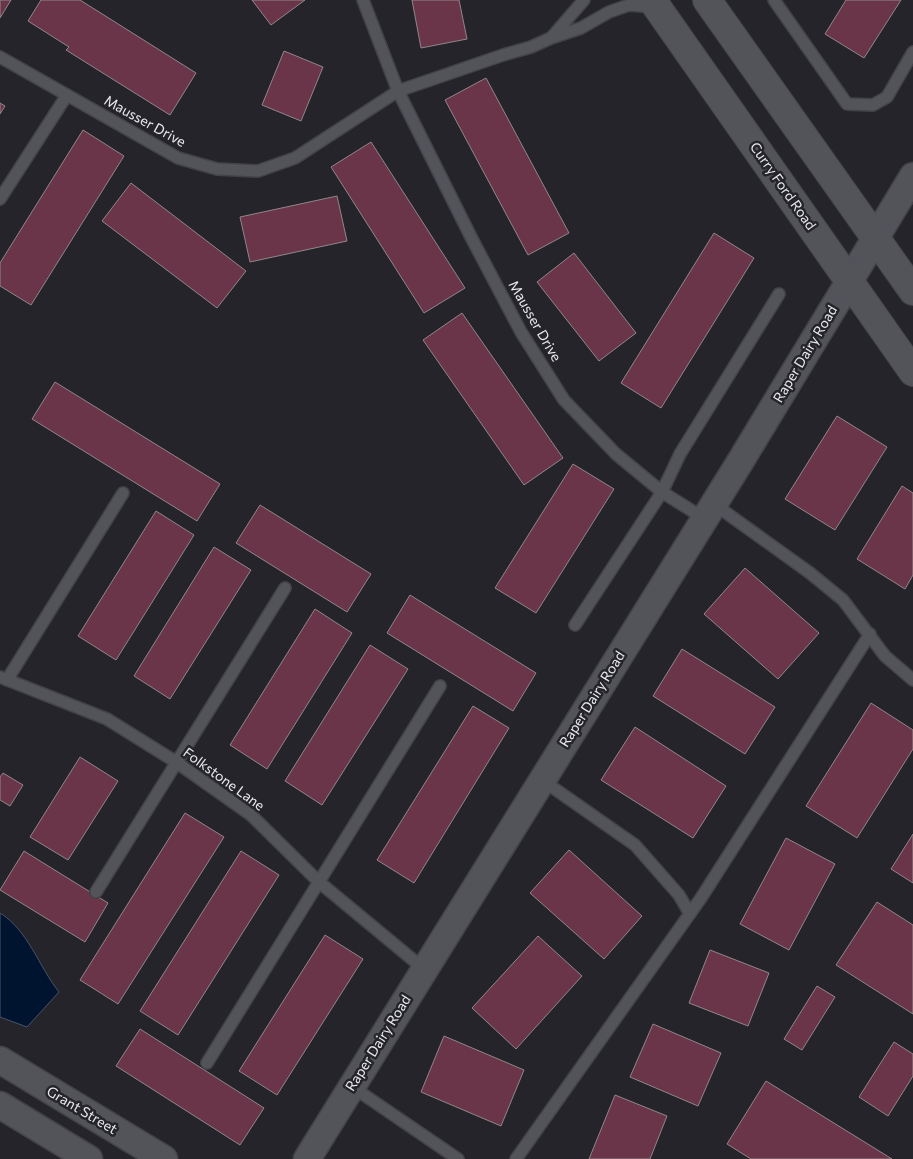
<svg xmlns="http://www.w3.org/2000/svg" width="913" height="1159" viewBox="0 0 913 1159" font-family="Commissioner,sans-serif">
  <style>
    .water { fill: #00142f; stroke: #465468 }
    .building { fill: #6a3549; stroke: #908789 }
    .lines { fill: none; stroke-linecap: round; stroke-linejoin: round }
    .service-casing { stroke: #424248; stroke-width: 14 }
    .tertiary-casing { stroke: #424248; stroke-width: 29 }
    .secondary-casing { stroke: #424248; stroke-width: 30 }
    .service { stroke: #53535a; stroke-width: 11 }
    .tertiary { stroke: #53535a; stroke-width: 26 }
    .secondary { stroke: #53535a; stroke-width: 28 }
    .labels { text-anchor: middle; stroke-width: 5; stroke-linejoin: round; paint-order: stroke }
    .street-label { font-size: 14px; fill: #e9e9ee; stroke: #24242a }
  </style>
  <rect width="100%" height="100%" fill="#24242a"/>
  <path class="water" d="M0,913C28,930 39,967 59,992L27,1027L0,1017Z"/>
  <path class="building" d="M0,0H11L0,18Z
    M41,0H80L196,73L170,115L66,50L69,47L28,21Z
    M252,0H305L271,25Z
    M412,0H459L467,39L421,48Z
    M846,0H901L864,58L825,34Z
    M284,51L323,67L301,121L262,105Z
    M486,78L569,233L528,255L445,100Z
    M0,103L5,106L0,114Z
    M83,130L124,156L31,305L0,286V263Z
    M371,142L465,288L424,313L331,167Z
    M131,183L246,271L217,308L102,221Z
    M337,196L347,241L250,262L240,217Z
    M714,233L754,258L661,408L621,383Z
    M574,253L636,333L599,361L537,282Z
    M462,313L563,458L524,485L423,340Z
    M55,382L220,484L197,521L32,419Z
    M837,416L887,447L835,530L785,499Z
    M573,464L614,489L536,613L495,588Z
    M902,486L913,493V575L905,589L857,559Z
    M260,505L371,574L347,612L236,543Z
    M156,511L194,535L116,660L78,636Z
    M214,547L251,570L170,699L134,676Z
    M745,568L819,633L778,679L704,614Z
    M410,595L536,673L513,711L387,633Z
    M315,609L352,633L267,769L230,745Z
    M370,645L408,669L322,805L285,781Z
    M682,649L775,707L745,754L653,696Z
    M871,703L913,730V749L857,838L806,806Z
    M473,706L509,728L414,883L377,860Z
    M635,727L726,786L693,838L601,780Z
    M80,757L118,781L68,860L30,837Z
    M3,773L23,785L10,806L0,800V777Z
    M185,813L224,837L118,1004L80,980Z
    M913,834V883L891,869Z
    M786,838L835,864L789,950L740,924Z
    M569,850L642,916L604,959L530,893Z
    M24,851L108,903L85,942L0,890Z
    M241,851L279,875L178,1035L140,1011Z
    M877,902L913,925V1014L836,965Z
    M325,935L363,959L277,1095L239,1071Z
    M538,936L582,976L516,1049L472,1008Z
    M710,950L769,973L748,1026L689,1003Z
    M817,986L835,997L802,1050L784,1039Z
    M653,1024L721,1053L698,1106L630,1077Z
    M140,1029L264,1108L240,1145L116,1066Z
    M444,1036L524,1070L501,1126L421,1092Z
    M894,1042L913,1054V1076L888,1116L859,1097Z
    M766,1081L892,1159H751L727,1144Z
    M615,1095L667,1116L650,1159H589Z"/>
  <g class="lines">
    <defs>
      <path id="service" d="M363,0L398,91L472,239L521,332L564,400L616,454L662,492L705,519
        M774,0L847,104L873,105L887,97L913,52
        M551,38L584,0
        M0,57L178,158L217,169L258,171L295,158L398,91L503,55L531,47L551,38L581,28L609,12L629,5L654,7
        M0,199L67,95
        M714,504L810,573L843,600L885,656L913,680
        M575,625L662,492L680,454L779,294
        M0,677L107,719L176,762L251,815L319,882L424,969
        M7,680L123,493
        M542,780L635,845L679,895L690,914
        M96,892L285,588
        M207,1063L440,686
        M351,1086L458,1159
        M516,1159L701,898L870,634"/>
      <path id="tertiary" d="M0,1060L164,1159
        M0,1105L89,1159
        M307,1159L740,462L913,176"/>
      <path id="secondary" d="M652,0L913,372
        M707,0L913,291"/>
    </defs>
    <use href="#service" class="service-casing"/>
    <use href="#tertiary" class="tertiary-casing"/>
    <use href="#secondary" class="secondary-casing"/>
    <use href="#service" class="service"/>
    <use href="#tertiary" class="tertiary"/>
    <use href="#secondary" class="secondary"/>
  </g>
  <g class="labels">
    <g class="street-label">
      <text transform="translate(145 121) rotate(29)" y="5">Mausser Drive</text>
      <text transform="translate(783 186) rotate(55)" y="5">Curry Ford Road</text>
      <text transform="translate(535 321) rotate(60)" y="5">Mausser Drive</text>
      <text transform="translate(805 354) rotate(-59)" y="5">Raper Dairy Road</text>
      <text transform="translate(592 699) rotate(-58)" y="5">Raper Dairy Road</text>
      <text transform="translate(224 779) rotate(36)" y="5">Folkstone Lane</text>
      <text transform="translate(378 1043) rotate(-58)" y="5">Raper Dairy Road</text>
      <text transform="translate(82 1110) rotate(31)" y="5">Grant Street</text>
    </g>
  </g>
</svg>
